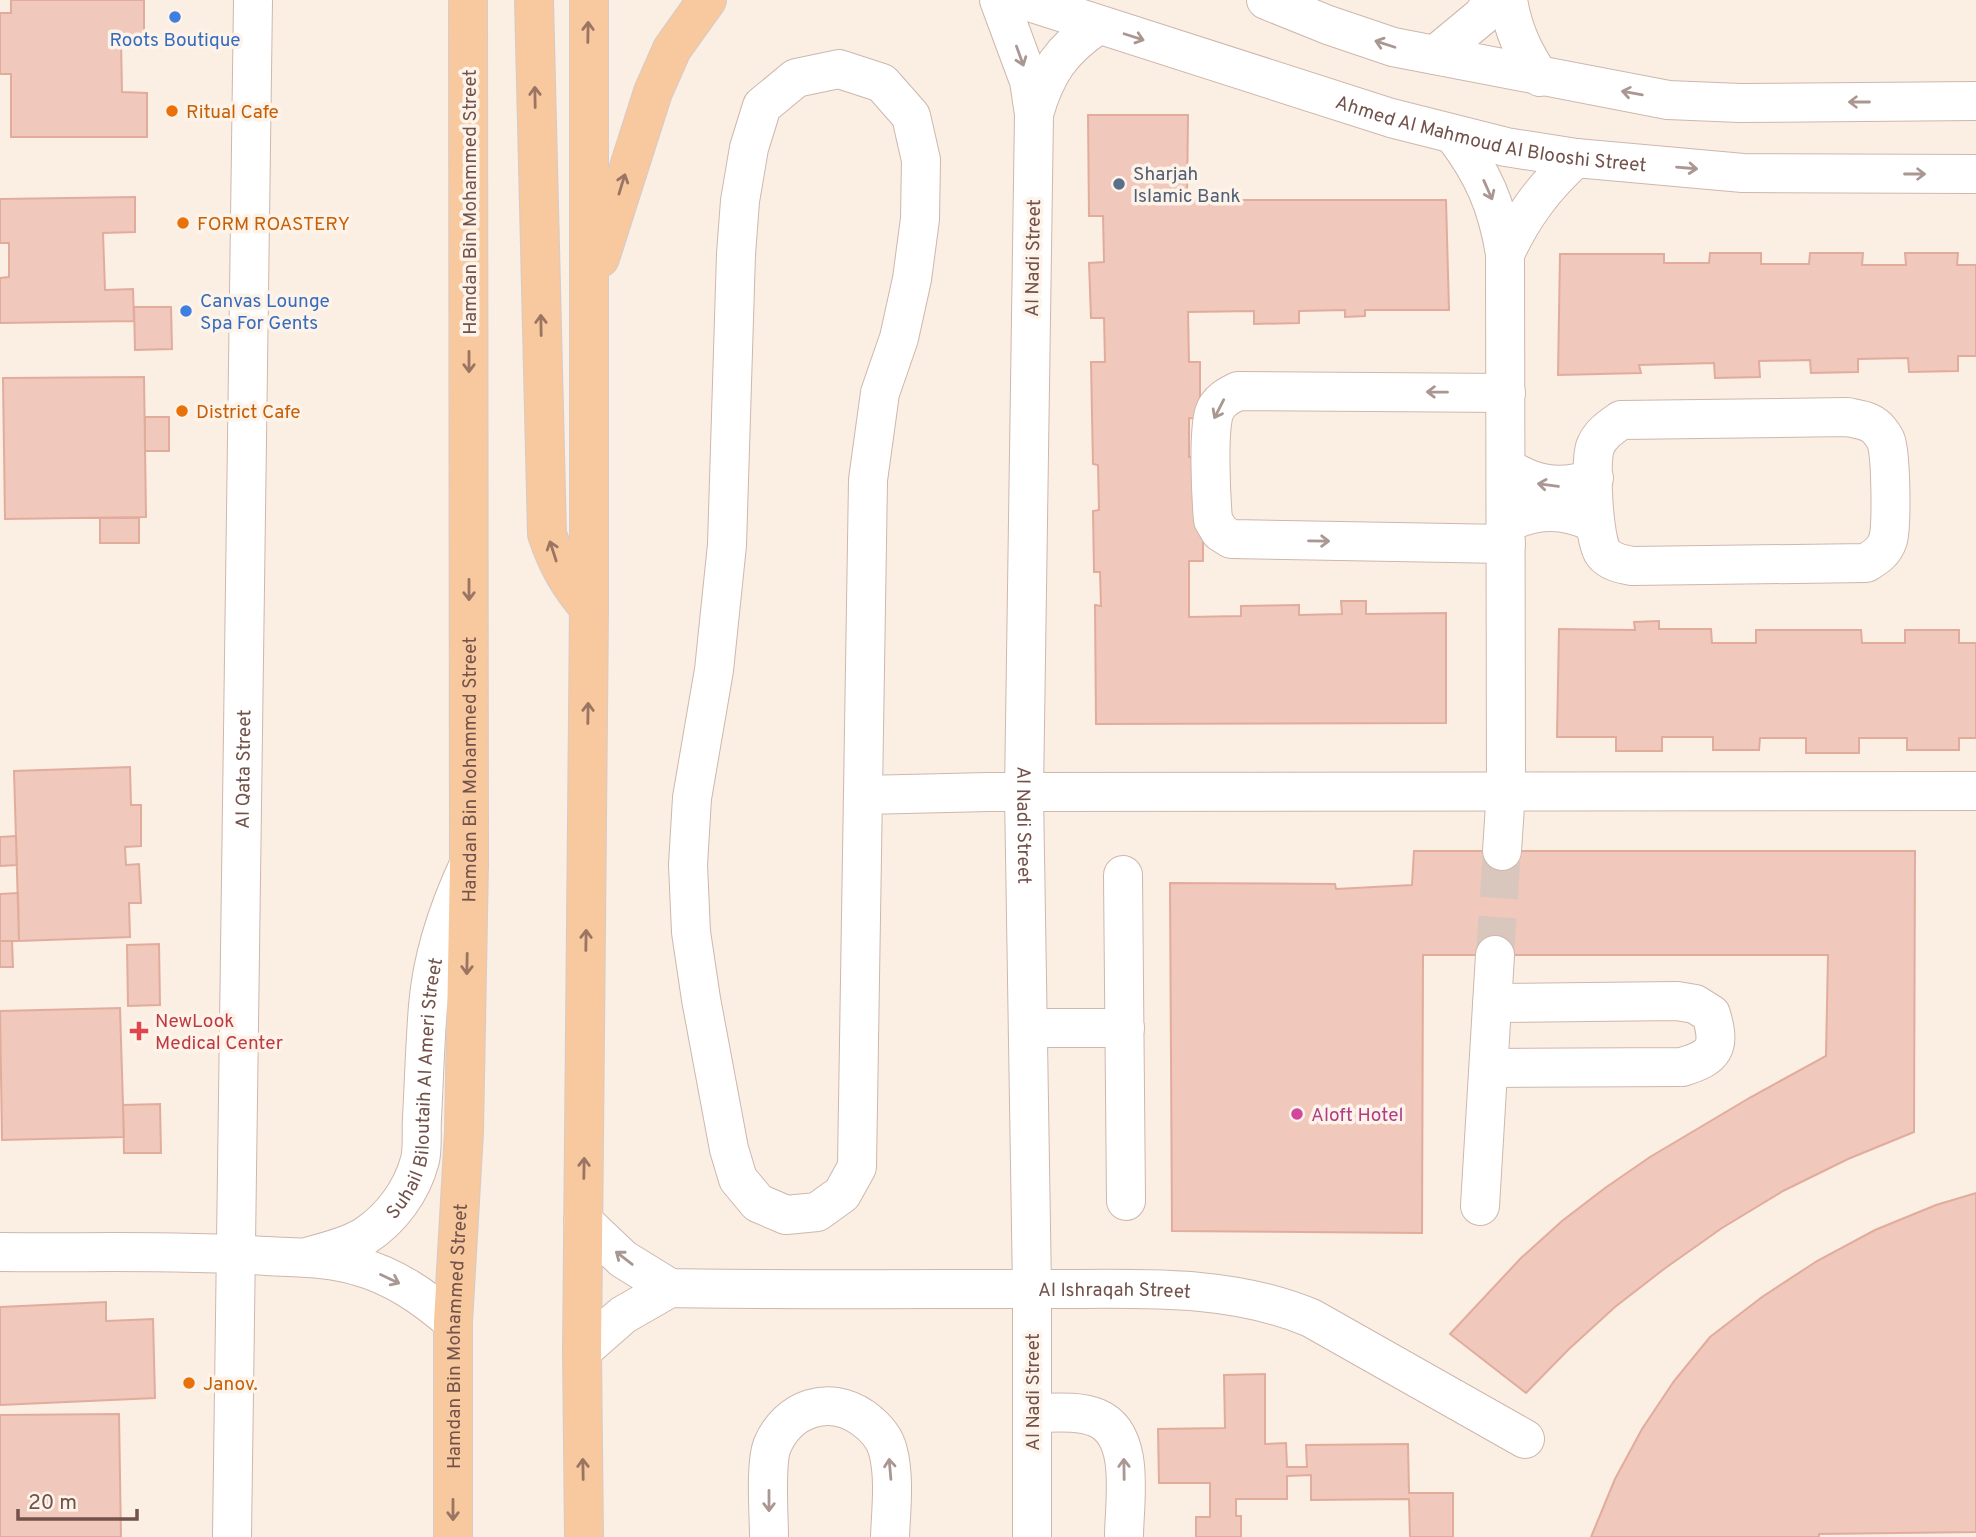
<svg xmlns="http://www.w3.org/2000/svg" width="1976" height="1537" viewBox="0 0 1976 1537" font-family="Overpass,sans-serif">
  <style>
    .building { fill: #f0c8bc; stroke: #e2ac9d; stroke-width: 2 }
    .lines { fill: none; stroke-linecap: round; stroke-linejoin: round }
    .minor-tunnel { stroke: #d9c7bd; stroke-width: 38; stroke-dasharray: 38 19; stroke-linecap: butt }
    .minor-casing { stroke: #ceb7ad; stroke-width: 40 }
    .major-casing { stroke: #d5cbc9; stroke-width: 40 }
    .minor { stroke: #fff; stroke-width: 38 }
    .major { stroke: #f8c89e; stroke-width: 38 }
    .oneway { stroke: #9a7563 }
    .oneway2 { stroke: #aa9792 }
    .shop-dot { fill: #3f7fe0; stroke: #fef3e9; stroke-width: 2.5 }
    .food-dot { fill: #e8710a; stroke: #fef3e9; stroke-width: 2.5 }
    .service-dot { fill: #5c6f8a; stroke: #fef3e9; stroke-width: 2.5 }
    .health-dot { fill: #e0444e; stroke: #fef3e9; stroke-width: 2.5 }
    .hotel-dot { fill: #d1479c; stroke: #fef3e9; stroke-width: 2.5 }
    .labels { text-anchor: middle; stroke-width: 7; stroke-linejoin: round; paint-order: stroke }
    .shop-label { font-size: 19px; fill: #366cbe; stroke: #fef3e9 }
    .food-label { font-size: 19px; fill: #c56008; stroke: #fef3e9; text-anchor: start }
    .street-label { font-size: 19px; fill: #72524a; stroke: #fef3e9 }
    .service-label { font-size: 19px; fill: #4e5e75; stroke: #fef3e9; text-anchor: start }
    .health-label { font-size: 19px; fill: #be3a42; stroke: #fef3e9; text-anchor: start }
    .hotel-label { font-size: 19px; fill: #b23c85; stroke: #fef3e9; text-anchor: start }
  </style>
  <rect width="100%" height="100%" fill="#fbeee3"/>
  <path class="building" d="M11,0H144V42H121L122,92L147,93V137H11V74H0V13H11Z
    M1088,115H1188L1187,200H1446L1449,310H1365V316L1345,317V310L1299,311V323L1254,324V311L1188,312L1189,362H1200V419L1189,418V457H1203V561H1189V617L1241,616V606L1299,605V615L1342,614L1341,601H1366V614L1446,613V723L1096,724L1095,605L1101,606L1100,572H1094L1093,511L1099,510L1098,465L1093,464L1091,362H1105L1104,318H1091L1089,263L1104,262L1103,216H1089Z
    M135,197V232L103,233L105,290L133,289L134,321L0,323V278L9,277V243H0V199Z
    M1710,253H1761V264H1809L1810,253H1863L1862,265H1906L1905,253H1958L1957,265H1976V356H1958V371L1909,372L1908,358L1858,359V372L1811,373L1810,360L1759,361L1760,377L1715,378L1714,363L1639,365L1641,373L1558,375L1560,254H1664V263H1709Z
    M134,307H171L172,349L135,350Z
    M144,377L146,517L5,519L3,378Z
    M145,417H169V451H145Z
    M100,518H139V543H100Z
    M1659,621V629H1711L1712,643H1756V630H1861L1862,643H1905V630H1959V643H1976V738H1959V750H1907V738H1859V753H1806V738H1760L1759,750H1713V737H1662V751H1616V737H1557L1559,629L1635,630L1634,622Z
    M130,767L131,805H141V846L125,847L126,865L139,864L141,903H129L130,937L19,941L14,771Z
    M16,836L17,865L0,866V837Z
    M1414,851H1915L1914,1132L1848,1159L1783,1191L1722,1228L1664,1269L1615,1307L1569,1349L1526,1393L1450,1334L1521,1258L1562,1221L1605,1188L1650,1157L1751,1097L1826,1056L1828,955H1423L1422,1233L1172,1231L1170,883L1335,884L1336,889L1412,885Z
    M18,893L19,941H0V894Z
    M0,941H12L13,967H0Z
    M159,944L160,1005L128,1006L127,945Z
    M120,1008L124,1137L2,1140L0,1011Z
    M160,1104L161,1153H124L123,1105Z
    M1976,1193V1532L1819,1534V1537H1591L1615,1479L1642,1429L1674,1381L1710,1337L1762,1297L1817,1261L1875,1230L1936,1205Z
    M106,1302V1321L153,1319L155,1398L0,1405V1307Z
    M1265,1374V1444L1286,1443L1287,1467H1307L1306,1445L1408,1444L1409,1493H1453V1537H1410L1409,1499L1311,1500V1475L1287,1476V1499H1236V1516H1241V1537H1196V1517H1210V1483H1159L1158,1429L1225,1428L1224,1375Z
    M119,1414L121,1537H0V1415Z"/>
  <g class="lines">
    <path class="minor-tunnel" d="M1495,955L1502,851"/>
    <defs>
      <g id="minor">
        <path id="s1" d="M999,0L1029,81L1034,114L1024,793L1032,1289V1537"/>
        <path id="s2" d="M1023,0L1391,118L1506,147L1576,158L1743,173L1976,174"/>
        <path d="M1266,0L1328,25L1393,47L1668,100L1740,103L1976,101"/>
        <path d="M1508,0C1513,30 1523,52 1540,77"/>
        <path d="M1435,55L1482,16L1493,0"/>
        <path d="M839,69L882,83L911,116L921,160L920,219L912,279L899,338L880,393L868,480L857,1167L842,1194L817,1212L786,1215L758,1203L738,1179L729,1149L701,999L691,932L688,865L692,798L714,670L727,545L736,254L740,201L749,148L762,106L796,78Z"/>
        <path d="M1034,114C1046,72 1062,49 1098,25"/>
        <path d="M1453,134C1483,173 1497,205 1505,254L1506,790L1502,851"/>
        <path d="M1505,254C1523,215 1545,186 1576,158"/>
        <path d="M1847,417C1857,419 1869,420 1877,428C1880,431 1885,438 1886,441C1891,456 1892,525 1888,540C1884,552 1876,557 1866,563L1632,566C1621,564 1610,562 1603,553C1593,539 1590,463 1595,447C1600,434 1611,427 1621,420Z"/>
        <path d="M1506,467C1535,486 1561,490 1594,478"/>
        <path d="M1506,523C1537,509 1563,508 1594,523"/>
        <path d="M1506,544L1231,539L1220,532L1213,520C1211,496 1208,434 1214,413C1218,401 1228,396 1238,391L1506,393"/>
        <path d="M863,795L989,792L1976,791"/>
        <path d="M1123,875L1126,1201"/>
        <path d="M1029,1028H1125"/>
        <path d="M1489,1068L1682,1067C1715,1057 1721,1048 1711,1014L1695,1004L1677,1001L1492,1003"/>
        <path d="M1480,1206L1495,955"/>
        <path id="s3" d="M583,1221L623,1259L670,1288C791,1290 912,1289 1032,1289C1126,1290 1223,1281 1311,1318L1525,1439"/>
        <path d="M0,1252C89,1253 178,1250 267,1256C297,1258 328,1257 357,1266C394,1276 424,1297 453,1322"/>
        <path id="s4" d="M310,1256C328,1251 349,1246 365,1236C391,1219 412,1191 420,1160C423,1147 421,1131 422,1118C424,1081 425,1043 428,1006C432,956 448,909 469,864"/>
        <path d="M582,1351L623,1315L670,1288"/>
        <path d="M1032,1413C1052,1413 1078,1410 1097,1418C1137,1435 1124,1502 1124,1537"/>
        <path id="s5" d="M232,1537L253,0"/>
        <path d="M769,1537C769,1515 765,1465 772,1446C788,1408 829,1394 863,1418C874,1426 885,1438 888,1451C895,1478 891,1510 890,1537"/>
      </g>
      <g id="major">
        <path d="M534,0L547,534C557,564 569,585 589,608"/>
        <path d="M600,258L653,92L672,49L707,0"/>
        <path id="s6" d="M453,1537V1322L464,1132L469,863L468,0"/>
        <path d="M584,1537L582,1351L589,608V0"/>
      </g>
    </defs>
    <use href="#minor" class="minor-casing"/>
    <use href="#major" class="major-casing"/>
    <use href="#minor" class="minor"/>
    <use href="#major" class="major"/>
  </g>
  <defs><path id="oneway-shaft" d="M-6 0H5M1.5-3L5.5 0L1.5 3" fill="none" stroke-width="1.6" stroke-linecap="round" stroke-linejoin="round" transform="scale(1.75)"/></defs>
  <g class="oneway">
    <use href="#oneway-shaft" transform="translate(588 32) rotate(-89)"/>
    <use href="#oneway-shaft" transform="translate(535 97) rotate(-91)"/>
    <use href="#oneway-shaft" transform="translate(622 184) rotate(-73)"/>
    <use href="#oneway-shaft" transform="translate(541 325) rotate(-91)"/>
    <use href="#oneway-shaft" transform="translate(469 362) rotate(90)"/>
    <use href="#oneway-shaft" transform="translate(553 551) rotate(-108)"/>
    <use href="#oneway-shaft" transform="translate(469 590) rotate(90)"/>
    <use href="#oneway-shaft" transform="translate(588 713) rotate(-89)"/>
    <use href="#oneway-shaft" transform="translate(586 940) rotate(-89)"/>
    <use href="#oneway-shaft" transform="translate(467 964) rotate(91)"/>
    <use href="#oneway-shaft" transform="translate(584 1168) rotate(-89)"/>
    <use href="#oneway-shaft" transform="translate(583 1469) rotate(-91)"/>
    <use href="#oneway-shaft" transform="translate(453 1510) rotate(90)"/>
  </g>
  <g class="oneway2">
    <use href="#oneway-shaft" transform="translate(1134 37) rotate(18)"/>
    <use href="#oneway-shaft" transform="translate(1385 44) rotate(-162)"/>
    <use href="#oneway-shaft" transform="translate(1020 56) rotate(70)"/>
    <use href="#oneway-shaft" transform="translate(1632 93) rotate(-170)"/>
    <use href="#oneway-shaft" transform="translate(1859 102) rotate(180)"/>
    <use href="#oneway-shaft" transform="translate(1687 168) rotate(5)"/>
    <use href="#oneway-shaft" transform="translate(1915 174)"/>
    <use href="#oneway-shaft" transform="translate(1488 190) rotate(66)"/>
    <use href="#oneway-shaft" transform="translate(1437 392) rotate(-179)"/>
    <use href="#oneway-shaft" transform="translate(1219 409) rotate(117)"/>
    <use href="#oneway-shaft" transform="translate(1548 485) rotate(-172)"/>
    <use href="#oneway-shaft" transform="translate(1319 541) rotate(1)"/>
    <use href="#oneway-shaft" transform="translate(624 1258) rotate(-142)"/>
    <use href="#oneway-shaft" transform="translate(390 1279) rotate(25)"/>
    <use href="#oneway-shaft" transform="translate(890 1469) rotate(-95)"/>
    <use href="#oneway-shaft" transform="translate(1124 1469) rotate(-91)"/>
    <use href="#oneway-shaft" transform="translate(769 1501) rotate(90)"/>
  </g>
  <g class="shop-dot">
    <circle cx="175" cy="17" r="7"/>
    <circle cx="186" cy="311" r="7"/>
  </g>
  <g class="food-dot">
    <circle cx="172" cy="111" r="7"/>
    <circle cx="183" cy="223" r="7"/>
    <circle cx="182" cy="411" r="7"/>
    <circle cx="189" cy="1383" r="7"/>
  </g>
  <circle class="service-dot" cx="1119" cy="184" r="7"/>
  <path class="health-dot" d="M135.5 1020.5h7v7h7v7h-7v7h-7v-7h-7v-7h7z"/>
  <circle class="hotel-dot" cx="1297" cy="1114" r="7"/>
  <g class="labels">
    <g class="shop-label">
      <text x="175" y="46">Roots Boutique</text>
      <text x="200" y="307" text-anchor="start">Canvas Lounge<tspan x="200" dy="22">Spa For Gents</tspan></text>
    </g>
    <g class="food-label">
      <text x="186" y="118">Ritual Cafe</text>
      <text x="197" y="230">FORM ROASTERY</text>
      <text x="196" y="418">District Cafe</text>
      <text x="203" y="1390">Janov.</text>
    </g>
    <g class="street-label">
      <text dy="7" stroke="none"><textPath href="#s2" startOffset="488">Ahmed Al Mahmoud Al Blooshi Street</textPath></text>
      <text transform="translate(469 202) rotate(-90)" y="7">Hamdan Bin Mohammed Street</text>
      <text transform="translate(1032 258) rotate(-89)" y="7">Al Nadi Street</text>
      <text dy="7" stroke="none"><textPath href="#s5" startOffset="768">Al Qata Street</textPath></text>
      <text dy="7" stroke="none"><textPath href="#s6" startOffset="768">Hamdan Bin Mohammed Street</textPath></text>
      <text dy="7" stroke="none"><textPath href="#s1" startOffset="831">Al Nadi Street</textPath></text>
      <text dy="7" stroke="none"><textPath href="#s4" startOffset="224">Suhail Biloutaih Al Ameri Street</textPath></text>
      <text dy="7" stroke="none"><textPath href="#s3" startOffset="555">Al Ishraqah Street</textPath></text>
      <text dy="7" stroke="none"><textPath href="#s6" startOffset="201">Hamdan Bin Mohammed Street</textPath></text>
      <text transform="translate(1032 1392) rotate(-90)" y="7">Al Nadi Street</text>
    </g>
    <g class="service-label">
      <text x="1133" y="180">Sharjah<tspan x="1133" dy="22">Islamic Bank</tspan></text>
    </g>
    <g class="health-label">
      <text x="155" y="1027">NewLook<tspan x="155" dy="22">Medical Center</tspan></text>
    </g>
    <g class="hotel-label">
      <text x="1311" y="1121">Aloft Hotel</text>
    </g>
  </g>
  <path d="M18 1509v10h119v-10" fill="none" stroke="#72524a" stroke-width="3.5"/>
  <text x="28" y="1509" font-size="21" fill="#72524a" stroke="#fef3e9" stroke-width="5" paint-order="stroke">20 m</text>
</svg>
